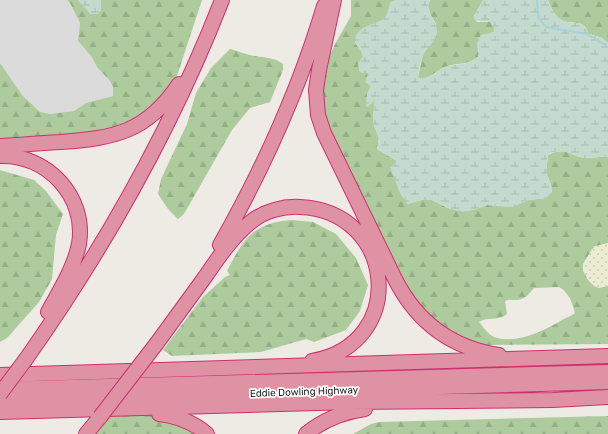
<svg xmlns="http://www.w3.org/2000/svg" width="608" height="434" viewBox="0 0 608 434" font-family="Rubik,sans-serif">
  <style>
    .residential { fill: #dcdbdb }
    .farmland { fill: url(#farmland-dots) }
    .forest { fill: url(#forest-firs); fill-rule: evenodd }
    .wetland { fill: url(#wetland-marsh) }
    .lines { fill: none; stroke-linecap: round; stroke-linejoin: round }
    .stream { stroke: #a8d1d9; stroke-width: 2 }
    .highway-casing { stroke: #ce306f; stroke-width: 16 }
    .highway { stroke: #e092a5; stroke-width: 14 }
    .highway-bridge-casing { stroke: #ce306f; stroke-width: 16; stroke-linecap: butt }
    .highway-bridge { stroke: #e092a5; stroke-width: 14 }
    .labels { text-anchor: middle; stroke-width: 3.5; stroke-linejoin: round; paint-order: stroke }
    .street-label { font-size: 10px; fill: #1e1e1e; stroke: #fff }
  </style>
  <defs>
    <pattern id="farmland-dots" width="8" height="8" patternUnits="userSpaceOnUse"><rect width="8" height="8" fill="#ebecd1"/><path d="M2 2h.1M6 6h.1" fill="none" stroke="#c9cab3" stroke-width="1.8" stroke-linecap="round"/></pattern>
    <pattern id="forest-firs" width="22" height="20" patternUnits="userSpaceOnUse"><rect width="22" height="20" fill="#adcb9c"/><path d="M5 1l3.5 6h-7zM16 11l3.5 6h-7z" fill="#94ae86"/></pattern>
    <pattern id="wetland-marsh" width="20" height="14" patternUnits="userSpaceOnUse"><rect width="20" height="14" fill="#c3dbcf"/><path d="M1 5h8M5 5V1M11 12h8M15 12V8" fill="none" stroke="#a7bcb1"/></pattern>
  </defs>
  <rect width="100%" height="100%" fill="#eeebe5"/>
  <path class="residential" d="M0,0H67L70,3L80,23L78,41L91,56L97,67L110,81L113,87V96L86,103L74,111L50,114L40,113L22,95L0,63Z"/>
  <path class="farmland" d="M608,243V286L599,288L594,286L588,280L583,271V264L589,253L595,246Z"/>
  <path class="forest" d="M67,0H78L91,14H97L101,10V0H202L172,91L123,129L0,145V63L22,95L40,112L50,114L74,111L86,103L113,96V87L110,81L97,67L91,56L78,41L80,23L70,3Z
    M351,0H396L390,3C390,6 389,11 388,13C384,22 370,26 362,29L355,43L361,50L375,100L373,118L374,126L379,138L377,149L397,161L407,204L425,199L432,200L450,209L473,210L487,205L512,207L528,200L546,198L552,188L546,172L548,155C567,146 569,156 585,158C593,158 600,156 608,157V243L595,246L592,249L583,264V271L588,280L594,286L599,288L608,286V344L487,345L471,343L419,317L322,130L317,87L335,44L351,16ZM559,287C569,292 572,302 575,313C570,317 567,317 562,320C544,331 519,343 497,338C489,336 484,328 479,322C488,316 497,322 507,314L505,301C509,299 511,300 515,300C525,300 528,295 534,288Z
    M430,0H483L474,16L477,22H490L494,27V32C474,37 478,38 478,57C467,66 458,62 445,67C436,71 431,78 420,79L418,77L423,54L435,38L436,24L430,14L428,6Z
    M548,0H608V43L602,38L589,34C582,16 572,27 560,19C554,15 550,6 548,0Z
    M230,49C238,51 247,55 255,56C265,58 274,57 283,64V70L270,102L250,108L232,130L184,214L178,219L168,209L158,194L161,179L187,124L196,93L211,68Z
    M0,170L34,180L46,191L63,214L56,235L52,279L39,302L7,338L0,342Z
    M292,220L313,222L336,234L356,258L368,285L360,311L346,330L314,342L306,339L261,352L172,356L163,350L203,297L225,277L230,275L227,271C244,238 253,223 292,220Z
    M108,410L151,412L204,434H89Z
    M608,416V434H353L371,424L379,422Z"/>
  <path class="wetland" d="M78,0H101V10L97,14H91Z
    M396,0H430C424,13 437,19 437,32C437,42 426,47 423,56C420,62 419,70 418,77L420,79C431,78 436,71 445,67C457,63 468,66 478,57V39L481,35L494,32V27L490,22L475,21L474,16L483,0H548C550,6 554,15 560,19C572,27 582,16 589,34L602,38L608,43V157C600,156 593,158 585,158C569,156 567,146 548,154L546,172L552,188V192L546,198L528,200L512,207L487,205L473,210L463,212L450,209L432,200L425,199L407,204L399,191L390,167L397,161L377,149L379,138L374,126L373,118L375,100L368,107L366,106L367,93L371,86L365,82L368,74L367,73H362L359,71L358,63L363,56C361,48 355,45 354,37C357,34 360,30 363,28C379,20 386,24 390,3Z"/>
  <g class="lines">
    <path class="stream" d="M537,0L538,17L546,27L587,34L608,47"/>
    <defs>
      <path id="highway" d="M334,0L319,70L316,90L318,115L324,133L396,281C418,323 452,348 499,355
        M0,146C20,145 41,143 61,142C115,138 147,132 179,84
        M0,156C47,154 87,197 79,244C74,268 60,290 48,312
        M220,245C263,169 299,90 324,6
        M157,343C173,321 189,299 205,277C218,258 233,236 252,221C265,211 283,206 300,207C396,211 409,344 312,361
        M26,359C105,247 172,128 222,0
        M0,375L608,356
        M0,389L608,372
        M0,400L608,382
        M0,412L352,402L553,400L608,397
        M159,414C177,416 193,422 207,434
        M86,434L100,417
        M306,434C323,420 343,412 365,409"/>
    </defs>
    <use href="#highway" class="highway-casing"/>
    <use href="#highway" class="highway"/>
    <defs>
      <path id="highway-bridge" d="M0,394L26,359
        M100,417L157,343"/>
    </defs>
    <use href="#highway-bridge" class="highway-bridge-casing"/>
    <use href="#highway-bridge" class="highway-bridge"/>
  </g>
  <g class="labels">
    <g class="street-label">
      <text transform="translate(304 391) rotate(-2)" y="4">Eddie Dowling Highway</text>
    </g>
  </g>
</svg>
